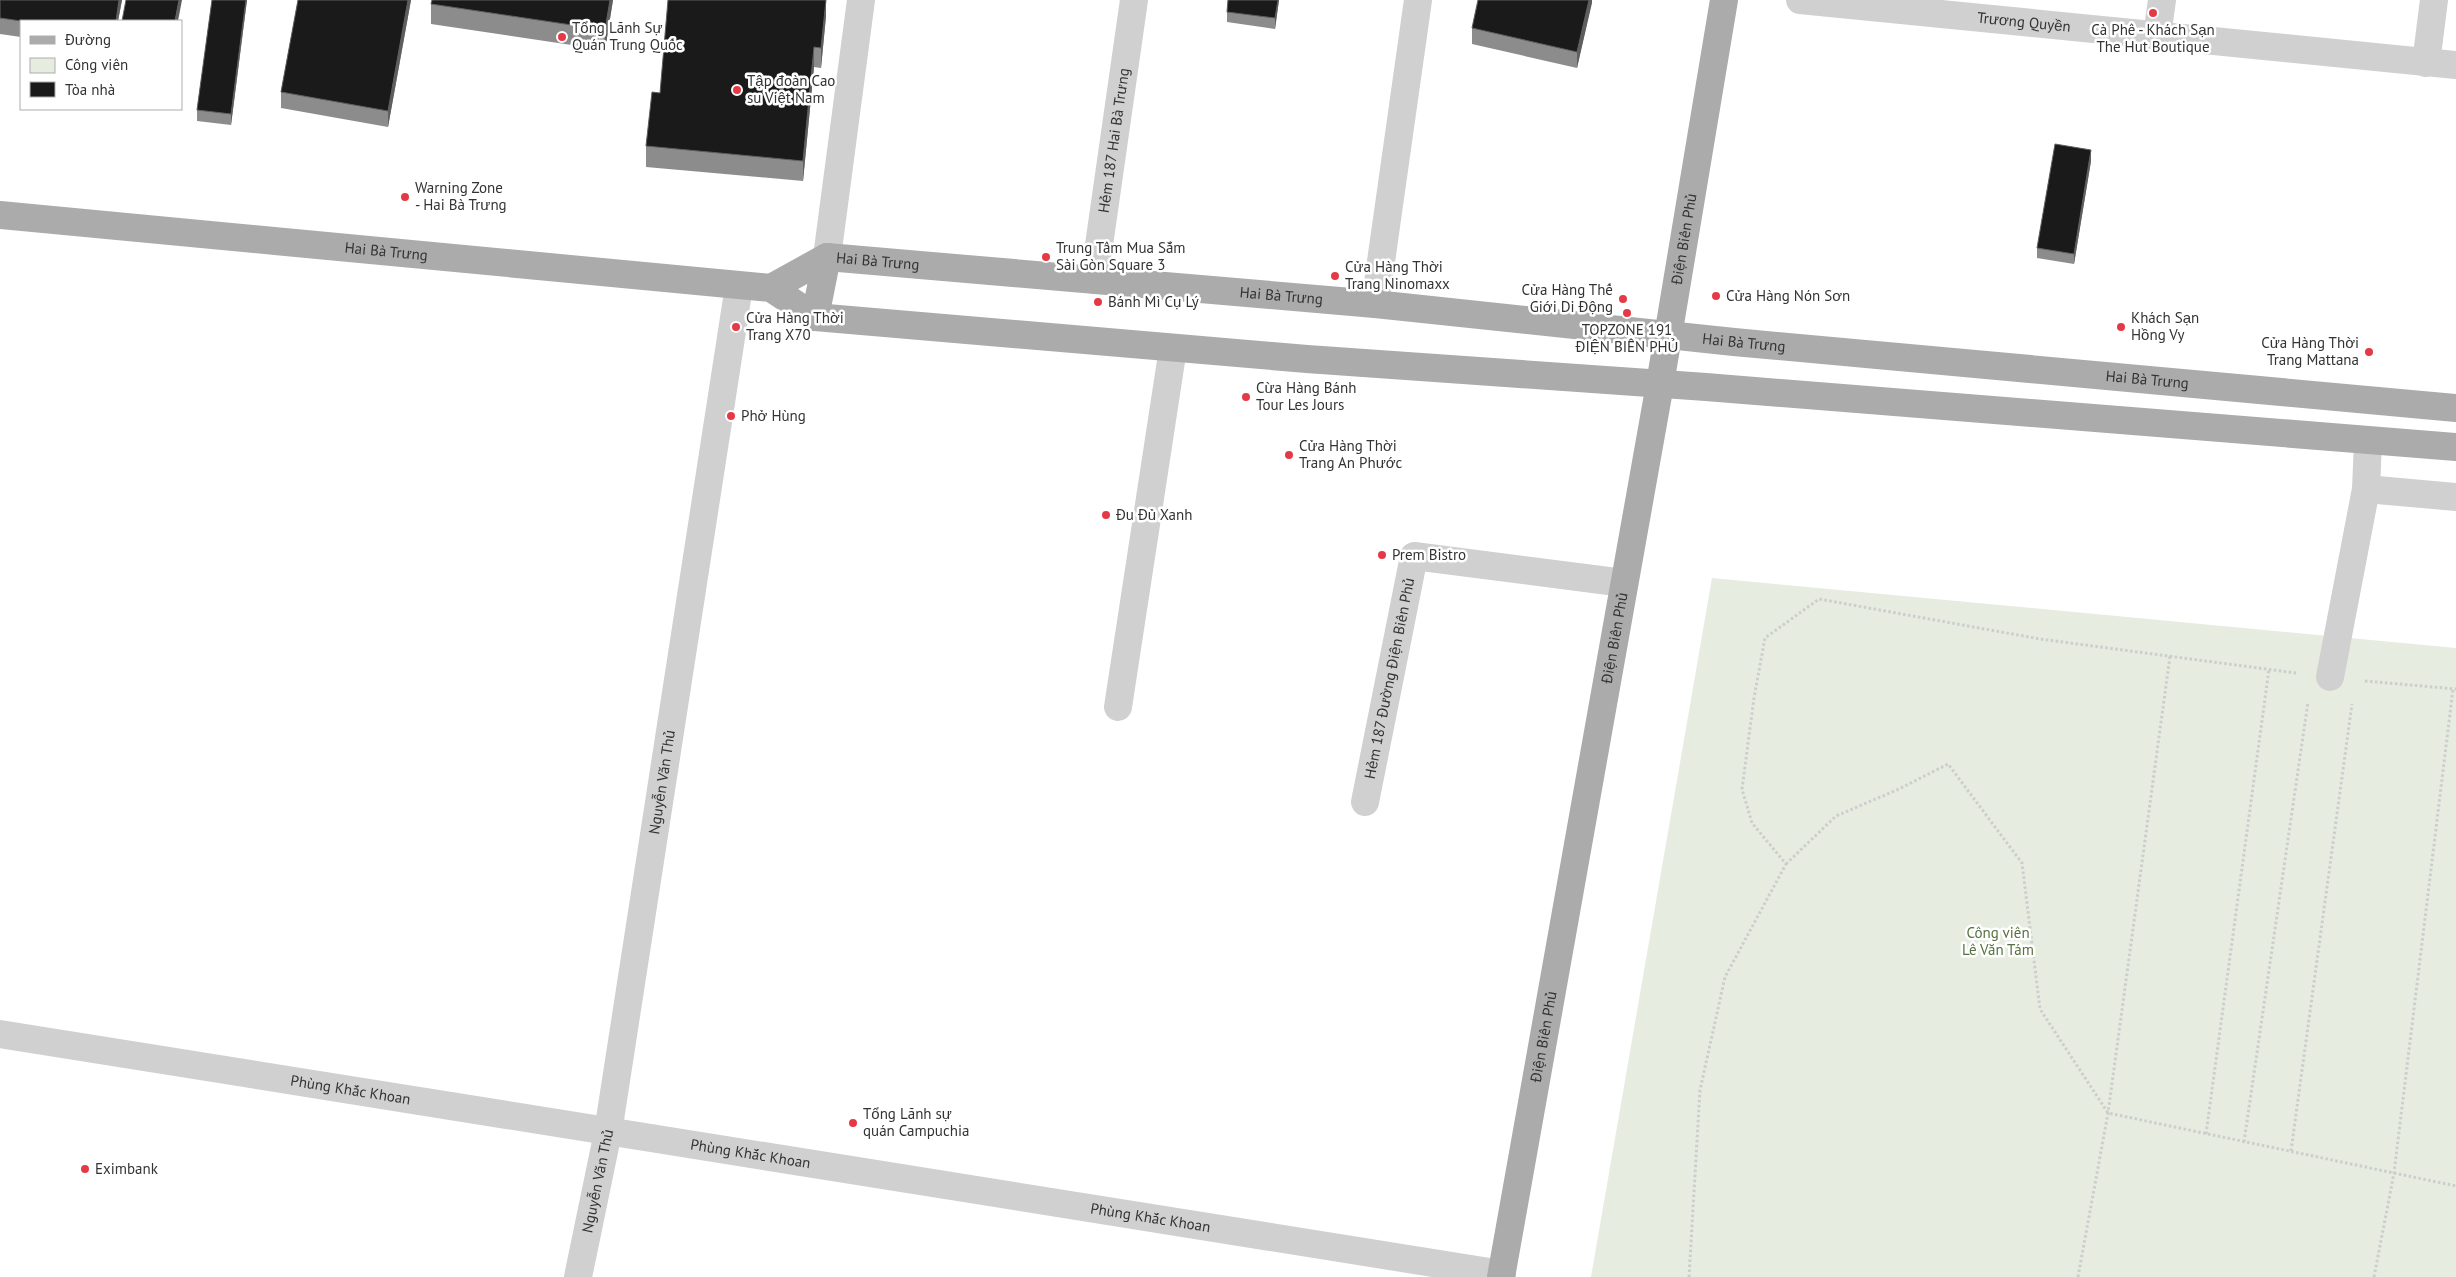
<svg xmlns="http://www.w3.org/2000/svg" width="2456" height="1277" viewBox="0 0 2456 1277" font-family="'PT Sans',sans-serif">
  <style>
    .green { fill: #e6ecdf }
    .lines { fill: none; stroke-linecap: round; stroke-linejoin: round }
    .path { stroke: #cdcdcd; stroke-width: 3; stroke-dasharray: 2.5 2.5; stroke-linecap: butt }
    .minor { stroke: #d0d0d0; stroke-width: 28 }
    .major { stroke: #ababab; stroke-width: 28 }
    .wall { fill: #8c8c8c }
    .shaded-wall { fill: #5f5f5f }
    .building { fill: #1a1a1a; stroke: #5f5f5f }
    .poi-dot { fill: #e63946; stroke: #fff; stroke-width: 2 }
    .labels { text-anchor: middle; stroke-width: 5; stroke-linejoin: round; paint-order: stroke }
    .street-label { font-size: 15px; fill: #333; stroke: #fff }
    .poi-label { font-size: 15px; fill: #333; stroke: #fff; text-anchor: start }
    .park-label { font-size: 15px; fill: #56703f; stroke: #fff }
  </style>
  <rect width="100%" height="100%" fill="#fff"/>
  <path class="green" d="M1712,578L2456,648V1277H1591Z"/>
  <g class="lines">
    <path class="path" d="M2365,681L2456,689
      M1786,864L1836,816L1899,789L1948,764L2022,863L2040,1009L2108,1113L2456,1186
      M2206,1134L2269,669
      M2244,1142L2308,702
      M2291,1151L2352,704
      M1689,1277L1700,1090L1725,977L1786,864L1752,823L1742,789L1754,698L1765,638L1819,599L2040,639L2296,673
      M2078,1277L2108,1113L2170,656
      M2374,1277L2394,1173L2453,689"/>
    <g class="minor">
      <path id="s1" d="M1800,0L2456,65"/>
      <path d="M2157,36L2162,0"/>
      <path d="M2426,63L2434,0"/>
      <path d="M827,257L861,0"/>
      <path id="s2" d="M1094,280L1134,0"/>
      <path d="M1375,304L1418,0"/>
      <path d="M2366,489L2456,497"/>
      <path d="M2330,677L2366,489L2368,441"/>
      <path d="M1118,707L1173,348"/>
      <path id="s3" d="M1365,802L1414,556L1624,583"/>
      <path id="s4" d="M0,1034L1502,1274"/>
      <path id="s5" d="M578,1277L608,1132L739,286"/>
    </g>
    <g class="major">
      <path id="s6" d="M0,215L771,288L815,317L1307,359L1706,387L2456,447"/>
      <path id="s7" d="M771,288L827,257L1375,304L1734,342L2456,408"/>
      <path d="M815,317L827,257"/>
      <path id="s8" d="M1501,1277L1660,384L1724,0"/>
    </g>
  </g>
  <path class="wall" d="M0,0H122L118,21H21V37L0,34Z
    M212,0H247L231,125L197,121V110Z
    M298,0H411L388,127L281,108V92Z
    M613,0L605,50L431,24V4Z
    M826,0V16L821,68L814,67L803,181L646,167V146L660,93Z
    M1228,0H1279L1275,29L1227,22V12Z
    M1592,0L1577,68L1472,44V28Z
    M2091,161L2074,264L2037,258V248Z"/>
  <path class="shaded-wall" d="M119,0H122L118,21H116Z
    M179,0H182L178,21H175Z
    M246,0H247L231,125V114Z
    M408,0H411L388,127V111Z
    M610,0H613L605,50V30Z
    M826,0V16L821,68V48Z
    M1278,0H1279L1275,29V18Z
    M1589,0H1592V3L1577,68V52Z
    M814,47V67L803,181V161Z
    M2091,150V161L2074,264V254Z"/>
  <path class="building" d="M0,0H119L116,21H21L0,18Z
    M126,0H179L175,21H122Z
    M212,0H246L231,114L197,110Z
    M298,0H408L388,111L281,92Z
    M432,0H610L605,30L431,4Z
    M668,0H826L821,48L814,47L803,161L646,146L652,92L660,93Z
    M1228,0H1278L1275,18L1227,12Z
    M1478,0H1589L1577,52L1472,28Z
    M2055,144L2091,150L2074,254L2037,248Z"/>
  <g class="poi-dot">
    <circle cx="2153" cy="13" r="5"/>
    <circle cx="562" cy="37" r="5"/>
    <circle cx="737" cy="90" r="5"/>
    <circle cx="405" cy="197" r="5"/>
    <circle cx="1046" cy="257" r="5"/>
    <circle cx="1335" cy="276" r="5"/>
    <circle cx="1716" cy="296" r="5"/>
    <circle cx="1623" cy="299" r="5"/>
    <circle cx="1098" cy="302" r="5"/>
    <circle cx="1627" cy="313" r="5"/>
    <circle cx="736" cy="327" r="5"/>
    <circle cx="2121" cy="327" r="5"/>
    <circle cx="2369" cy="352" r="5"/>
    <circle cx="1246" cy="397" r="5"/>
    <circle cx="731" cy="416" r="5"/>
    <circle cx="1289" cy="455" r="5"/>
    <circle cx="1106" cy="515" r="5"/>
    <circle cx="1382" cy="555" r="5"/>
    <circle cx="853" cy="1123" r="5"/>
    <circle cx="85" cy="1169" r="5"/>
  </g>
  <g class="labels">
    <g class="street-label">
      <text dy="5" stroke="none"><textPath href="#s1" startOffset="225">Trương Quyền</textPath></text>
      <text dy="5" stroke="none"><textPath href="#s2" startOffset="141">Hẻm 187 Hai Bà Trưng</textPath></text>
      <text dy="5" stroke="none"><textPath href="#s8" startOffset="1054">Điện Biên Phủ</textPath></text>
      <text dy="5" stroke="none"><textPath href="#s6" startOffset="388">Hai Bà Trưng</textPath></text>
      <text dy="5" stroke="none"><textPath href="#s7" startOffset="115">Hai Bà Trưng</textPath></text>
      <text dy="5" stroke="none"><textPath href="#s7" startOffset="520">Hai Bà Trưng</textPath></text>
      <text dy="5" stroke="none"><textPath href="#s7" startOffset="985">Hai Bà Trưng</textPath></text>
      <text dy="5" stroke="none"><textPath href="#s7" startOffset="1390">Hai Bà Trưng</textPath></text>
      <text dy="5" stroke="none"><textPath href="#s8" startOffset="649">Điện Biên Phủ</textPath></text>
      <text dy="5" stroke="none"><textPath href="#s3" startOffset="126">Hẻm 187 Đường Điện Biên Phủ</textPath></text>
      <text dy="5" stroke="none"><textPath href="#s5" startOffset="502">Nguyễn Văn Thủ</textPath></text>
      <text dy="5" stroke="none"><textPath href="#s8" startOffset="244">Điện Biên Phủ</textPath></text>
      <text dy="5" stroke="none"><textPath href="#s4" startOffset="355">Phùng Khắc Khoan</textPath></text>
      <text dy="5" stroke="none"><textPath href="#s4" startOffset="760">Phùng Khắc Khoan</textPath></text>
      <text dy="5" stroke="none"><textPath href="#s5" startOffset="98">Nguyễn Văn Thủ</textPath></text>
      <text dy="5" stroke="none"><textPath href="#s4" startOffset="1165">Phùng Khắc Khoan</textPath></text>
    </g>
    <g class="poi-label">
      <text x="572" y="33">Tổng Lãnh Sự<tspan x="572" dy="17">Quán Trung Quốc</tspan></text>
      <text x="2153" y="35" text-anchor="middle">Cà Phê - Khách Sạn<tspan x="2153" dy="17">The Hut Boutique</tspan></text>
      <text x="747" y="86">Tập đoàn Cao<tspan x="747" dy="17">su Việt Nam</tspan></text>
      <text x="415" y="193">Warning Zone<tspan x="415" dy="17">- Hai Bà Trưng</tspan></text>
      <text x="1056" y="253">Trung Tâm Mua Sắm<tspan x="1056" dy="17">Sài Gòn Square 3</tspan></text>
      <text x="1345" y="272">Cửa Hàng Thời<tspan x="1345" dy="17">Trang Ninomaxx</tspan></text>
      <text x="1613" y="295" text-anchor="end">Cửa Hàng Thế<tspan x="1613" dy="17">Giới Di Động</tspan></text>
      <text x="1726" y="301">Cửa Hàng Nón Sơn</text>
      <text x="1108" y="307">Bánh Mì Cụ Lý</text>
      <text x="746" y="323">Cửa Hàng Thời<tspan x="746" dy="17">Trang X70</tspan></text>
      <text x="2131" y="323">Khách Sạn<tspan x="2131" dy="17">Hồng Vy</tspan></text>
      <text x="1627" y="335" text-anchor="middle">TOPZONE 191<tspan x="1627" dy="17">ĐIỆN BIÊN PHỦ</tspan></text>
      <text x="2359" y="348" text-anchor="end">Cửa Hàng Thời<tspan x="2359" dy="17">Trang Mattana</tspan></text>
      <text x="1256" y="393">Cừa Hàng Bánh<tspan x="1256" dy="17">Tour Les Jours</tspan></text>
      <text x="741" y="421">Phở Hùng</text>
      <text x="1299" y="451">Cửa Hàng Thời<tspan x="1299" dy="17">Trang An Phước</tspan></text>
      <text x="1116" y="520">Đu Đủ Xanh</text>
      <text x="1392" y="560">Prem Bistro</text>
      <text x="863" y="1119">Tổng Lãnh sự<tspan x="863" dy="17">quán Campuchia</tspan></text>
      <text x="95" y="1174">Eximbank</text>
    </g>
    <g class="park-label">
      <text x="1998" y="938">Công viên<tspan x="1998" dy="17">Lê Văn Tám</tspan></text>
    </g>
  </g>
  <rect x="20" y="20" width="162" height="90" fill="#ffffff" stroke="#adadad"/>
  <rect x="30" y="36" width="25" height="8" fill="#ababab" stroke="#adadad"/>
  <text x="65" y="45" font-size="15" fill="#333333">Đường</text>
  <rect x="30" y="58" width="25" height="15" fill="#e6ecdf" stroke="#adadad"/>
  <text x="65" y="70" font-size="15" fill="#333333">Công viên</text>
  <rect x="30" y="82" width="25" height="15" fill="#1a1a1a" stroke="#adadad"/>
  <text x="65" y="95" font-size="15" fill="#333333">Tòa nhà</text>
</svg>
